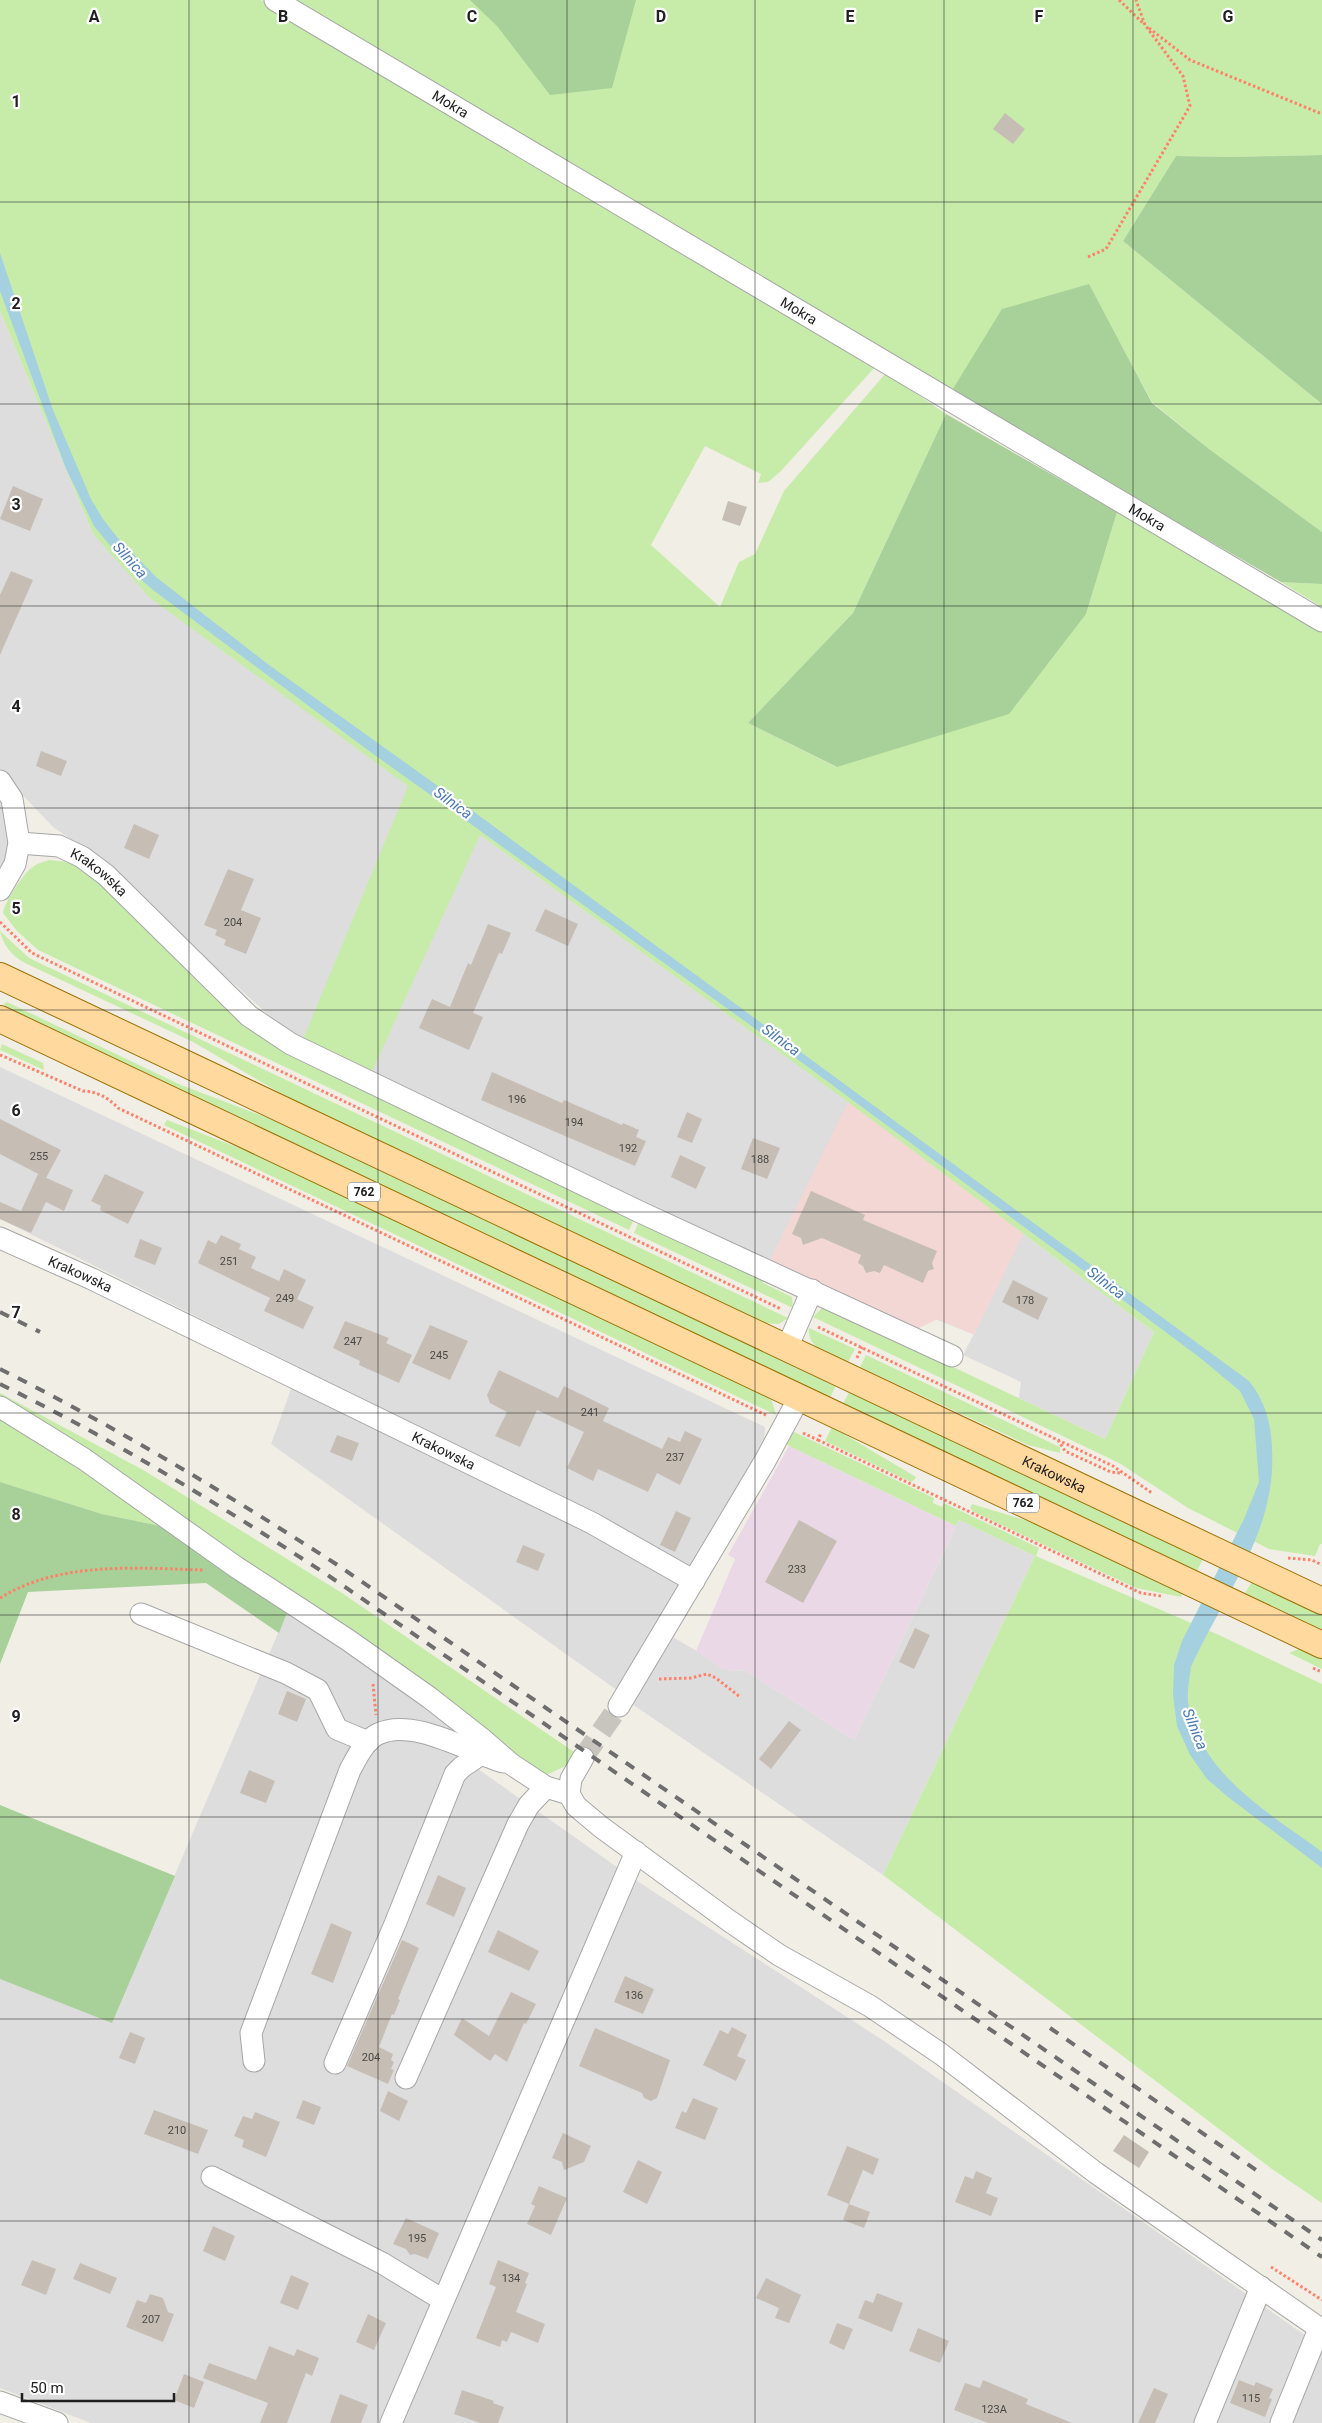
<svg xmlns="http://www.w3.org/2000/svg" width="1322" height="2423" viewBox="0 0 1322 2423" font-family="Roboto,sans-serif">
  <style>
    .residential { fill: #dedddd }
    .commercial { fill: #f2d7d5 }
    .industrial { fill: #ead8e6 }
    .grass { fill: #c7ecaa }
    .forest { fill: #a7d199 }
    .water { fill: #a5d0e0 }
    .building { fill: #c6beb5 }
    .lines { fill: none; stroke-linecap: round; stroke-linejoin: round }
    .minor-tunnel { stroke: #c7c5be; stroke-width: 21; stroke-dasharray: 21 11; stroke-linecap: butt }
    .minor-casing { stroke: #a7a7a7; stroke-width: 23 }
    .major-casing { stroke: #9c7000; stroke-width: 28 }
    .path { stroke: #ff8069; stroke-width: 3; stroke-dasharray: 2.5 2.5; stroke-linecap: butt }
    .minor { stroke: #fff; stroke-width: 21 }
    .major { stroke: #ffd99d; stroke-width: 26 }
    .rail { stroke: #6e6e6e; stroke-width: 4; stroke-dasharray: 10 10; stroke-linecap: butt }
    .grid { fill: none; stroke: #202020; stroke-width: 1; stroke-opacity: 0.55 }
    .labels { text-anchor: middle; stroke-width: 4.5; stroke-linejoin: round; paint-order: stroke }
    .number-label { font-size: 11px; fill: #4a4845 }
    .shield { fill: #fff; stroke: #636363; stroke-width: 1 }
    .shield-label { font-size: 12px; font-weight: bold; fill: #202020 }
    .street-label { font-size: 14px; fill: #202020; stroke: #fff }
    .water-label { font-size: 15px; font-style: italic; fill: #4878b4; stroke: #fff }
    .grid-label { font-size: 16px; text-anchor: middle; font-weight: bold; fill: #202020; stroke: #fff; stroke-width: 4.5; stroke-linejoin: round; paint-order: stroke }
  </style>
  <rect width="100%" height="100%" fill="#f1eee6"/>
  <path class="residential" d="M0,311L93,534L480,835L843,1098L1154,1332L1105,1439L1019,1398L1021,1382L963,1355L974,1334L932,1318L907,1327L301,1044L78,844L53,827L0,771Z
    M0,802L9,823L10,850L0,870Z
    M0,1067L765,1427L764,1445L618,1691L271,1444L299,1367L0,1219Z
    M959,1520L1035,1556L883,1875L632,1704L671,1636L731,1671L745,1670L854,1740Z
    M290,1605L494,1754L478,1769L634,1879L884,2041L1322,2347V2423H91L0,2388V1979L112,2022Z"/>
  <path class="commercial" d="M848,1102L1024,1233L974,1335L938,1319L915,1330L769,1262Z"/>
  <path class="industrial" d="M789,1446L956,1526L854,1740L745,1670L731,1671L723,1669L696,1651L735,1559L728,1555Z"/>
  <path class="grass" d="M0,0H261L875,367L780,472L768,482L758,483L761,474L705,446L651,545L720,607L739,562L755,554L784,491L886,373L946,414L853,613L748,723L836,767L1086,614L1117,512L1322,630V1544H1320L1315,1556L1269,1549L1188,1508L1119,1463L813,1317L821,1309H831L1105,1439L1154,1332L848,1102L480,835L370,1076L301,1044L408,786L150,598L93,534L0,311Z
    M294,0H1322V155L1231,157L1176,156L1123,241L1322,404V532L1209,449L1152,402L1089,285L951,392Z
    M1281,582L1322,584V607Z
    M49,860L78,863L236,1014L636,1215L629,1230L38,950L17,931L3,913C5,901 24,872 34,866C38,863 44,862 49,860Z
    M0,931L29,958L788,1318L779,1324L763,1323L294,1101L193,1042L25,963C12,956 3,945 0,931Z
    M7,1002L181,1085L281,1123L836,1385L830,1398L7,1008L4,1004Z
    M2,1044L43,1063L44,1070L0,1050Z
    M167,1120L252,1153L764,1394L772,1401L776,1415L164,1125Z
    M641,1217L761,1274L763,1283L792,1297L793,1308L634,1233Z
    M809,1328L855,1349L848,1362C833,1355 806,1349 809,1328Z
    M866,1355L1060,1447V1453L1028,1445L860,1367Z
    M849,1392L1203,1559L1197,1571L843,1404Z
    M0,1393L145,1471L342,1593L583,1758L544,1776L0,1402Z
    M0,1412L180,1530L102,1514L0,1482Z
    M832,1427L916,1477L914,1480L911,1482L825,1441Z
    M792,1431L934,1498L933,1503L942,1507L944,1503L1039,1548L1036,1556L1219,1635L1322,1684V2203L1272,2169L883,1875L1035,1556L959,1520L956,1526L789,1446L787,1444Z
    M972,1504L1031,1522L1183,1593L1181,1597L1136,1588L974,1512L970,1508Z
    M1252,1582L1322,1615V1630L1245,1593Z
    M1301,1648L1322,1658V1669L1289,1653Z"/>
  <path class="forest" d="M470,0H636L612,88L550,95L497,26Z
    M1322,155V404L1123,241L1176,156L1231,157Z
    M1089,284L1152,403L1209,449L1322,532V584L1281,582L951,392L1002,309Z
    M946,414L1117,512L1086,614L1009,714L837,767L748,723L853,613Z
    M0,1482L102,1514L180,1530L290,1605L279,1633L206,1583L28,1592L0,1664Z
    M0,1805L175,1876L112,2023L0,1979Z"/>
  <path class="water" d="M0,253L53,410L91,499L103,519L117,537L156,577L269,665L470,809L1249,1381C1265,1401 1271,1422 1272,1448C1277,1532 1224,1594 1191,1667C1189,1681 1186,1696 1189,1709C1204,1777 1271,1814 1322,1852V1868L1228,1797L1207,1779L1190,1755L1177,1726L1173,1695L1174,1665L1182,1641L1244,1519L1259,1482L1254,1419L1240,1391L1199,1357L1108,1289L785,1050L365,748L153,590L131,571L94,526L66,469L0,291Z"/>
  <path class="building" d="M1005,113L1025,129L1013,144L993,129Z
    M13,486L43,499L30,531L0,519Z
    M728,501L747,507L740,526L722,520Z
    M11,571L33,580L0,655V595Z
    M41,751L67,761L61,776L36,766Z
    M134,824L159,835L149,859L124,848Z
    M228,869L254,879L241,910L261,918L246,954L224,945L226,940L215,935L217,930L204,925Z
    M545,909L578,924L568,946L535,931Z
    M488,924L511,933L502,954L499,953L473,1013L483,1017L469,1050L419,1028L432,999L450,1007L468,963L471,965Z
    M492,1072L562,1103L564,1100L622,1125L623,1123L639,1130L636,1137L646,1141L635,1166L481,1100Z
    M687,1112L702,1119L692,1143L677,1137Z
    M0,1119L61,1150L46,1178L0,1154Z
    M753,1138L780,1148L767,1179L741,1169Z
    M680,1155L706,1167L696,1189L671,1177Z
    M38,1174L73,1190L64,1211L46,1202L31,1233L0,1219V1202L21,1211Z
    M105,1174L144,1192L128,1224L100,1210L101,1206L91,1201Z
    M811,1191L865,1215L863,1220L937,1251L932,1263L934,1269L928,1271L923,1283L884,1265L880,1273L874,1271L866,1273L863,1266L858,1263L861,1255L822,1238L803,1245L801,1238L792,1234Z
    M221,1235L241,1244L239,1249L256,1257L251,1268L279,1281L284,1269L306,1280L297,1299L314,1307L303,1329L264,1311L270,1298L198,1263L208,1240L216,1244Z
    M140,1239L162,1248L155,1265L134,1257Z
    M1013,1280L1048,1298L1038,1320L1002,1302Z
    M345,1321L389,1338L386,1343L412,1355L399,1383L359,1365L360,1361L333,1348Z
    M430,1325L468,1341L450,1380L412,1363Z
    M499,1370L558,1398L564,1386L609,1408L603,1421L662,1449L668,1437L680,1442L685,1431L702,1439L680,1485L657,1473L648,1492L598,1469L593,1481L567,1468L584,1432L537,1410L520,1447L495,1436L507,1412L490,1403L487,1395Z
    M337,1435L359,1443L352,1461L330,1452Z
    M676,1511L691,1518L675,1552L660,1545Z
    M799,1520L837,1541L803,1603L765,1582Z
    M523,1545L545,1554L538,1571L516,1562Z
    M915,1628L930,1635L914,1669L899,1662Z
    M287,1691L306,1699L297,1722L278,1714Z
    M789,1721L801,1730L771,1769L759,1759Z
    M249,1770L275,1781L266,1803L240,1793Z
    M438,1875L466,1888L454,1917L426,1904Z
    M331,1923L352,1932L333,1983L311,1974Z
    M498,1930L539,1951L529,1971L488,1952Z
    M402,1940L419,1948L398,1999L400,2000L394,2015L392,2014L379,2047L393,2054L391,2060L394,2062L391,2069L394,2070L388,2084L347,2066Z
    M625,1976L654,1989L643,2014L614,2002Z
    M511,1992L536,2004L526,2024L524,2023L507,2062L495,2054L490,2061L454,2035L462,2018L489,2036Z
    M732,2027L747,2035L737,2056L746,2060L736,2081L703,2065L720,2030L728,2034Z
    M595,2028L670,2060L657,2098L651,2101L644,2098L642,2093L579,2066Z
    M130,2032L145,2038L135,2064L119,2058Z
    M388,2091L408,2101L399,2121L380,2111Z
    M693,2098L718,2108L705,2140L675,2128L682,2111L686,2113Z
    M303,2100L321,2107L314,2125L296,2118Z
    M154,2110L208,2130L198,2154L144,2134Z
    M255,2112L280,2122L266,2157L242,2147L244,2140L234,2136L243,2116L252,2119Z
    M563,2133L591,2146L584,2162L564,2170L562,2162L552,2158Z
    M1124,2135L1149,2152L1139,2168L1113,2151Z
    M847,2146L879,2159L873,2175L863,2170L849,2204L827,2195Z
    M638,2160L662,2172L647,2204L623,2192Z
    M976,2171L992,2178L986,2193L998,2198L991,2216L955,2202L965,2176L973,2179Z
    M539,2186L567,2198L551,2235L527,2224L535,2206L531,2204Z
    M849,2204L870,2212L864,2228L843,2220Z
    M406,2218L439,2233L428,2259L415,2254L410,2255L406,2249L393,2244Z
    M213,2226L235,2236L225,2261L203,2251Z
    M32,2260L56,2269L46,2295L21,2285Z
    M498,2260L529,2273L525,2283L527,2284L516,2312L545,2324L538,2343L511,2332L507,2342L502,2340L500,2347L476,2338L496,2287L489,2284Z
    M80,2263L117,2278L110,2294L73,2279Z
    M291,2275L309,2283L298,2310L280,2303Z
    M766,2278L801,2295L789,2323L775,2318L779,2308L756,2298Z
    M877,2293L903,2303L892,2332L858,2318L865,2300L873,2303Z
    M150,2294L163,2298L168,2312L174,2314L163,2342L126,2327L137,2300L146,2303Z
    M368,2314L386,2323L374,2350L356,2342Z
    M837,2323L853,2329L844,2350L829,2343Z
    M918,2328L949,2341L940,2363L909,2351Z
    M269,2346L294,2356L297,2349L319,2358L312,2376L306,2373L287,2423H260L268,2403L203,2378L209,2363L256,2380Z
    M184,2374L204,2382L194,2408L174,2400Z
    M983,2380L1028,2399L1026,2404L1072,2423H988L954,2410L965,2383L980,2388Z
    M1239,2380L1254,2386L1256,2382L1273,2389L1269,2398L1272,2399L1265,2417L1230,2403Z
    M1154,2388L1168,2394L1155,2423H1138Z
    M462,2390L494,2401L493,2403L504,2407L498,2423H480L454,2414Z
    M340,2394L368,2405L361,2423H330Z"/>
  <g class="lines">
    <path class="minor-tunnel" d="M583,1758L619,1706"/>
    <defs>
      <g id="minor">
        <path id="s1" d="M275,0L1322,621"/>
        <path d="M0,781L12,799L19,843L15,864L0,890"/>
        <path id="s2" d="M19,843L59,846L82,857L106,875L249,1016L291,1044L640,1212L952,1356"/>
        <path id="s3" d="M0,1238L92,1279L592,1523L694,1581"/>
        <path d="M787,1348L812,1290"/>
        <path d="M0,1407L84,1459L236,1567L348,1640L430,1698L481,1738L511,1764L546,1787L569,1794"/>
        <path d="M141,1614L286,1673L318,1690L337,1729L368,1742"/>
        <path d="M619,1706L765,1461L799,1398"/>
        <path d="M583,1758L571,1779L569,1794L576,1806L601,1827L728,1920L779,1955L870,2006L941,2054L1096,2173L1322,2330"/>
        <path d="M254,2061L251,2033L350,1770C357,1757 365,1740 378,1734C413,1717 469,1752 503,1762"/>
        <path d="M335,2063L395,1924L455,1774L462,1767L480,1755"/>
        <path d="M406,2078L518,1824L529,1805L546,1787"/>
        <path d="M212,2177L382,2263L443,2300"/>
        <path d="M0,2402L57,2423"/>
        <path d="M391,2423L636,1852"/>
        <path d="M1205,2423L1261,2287"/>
        <path d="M1281,2423L1319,2329"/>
      </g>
      <g id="major">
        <path id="s4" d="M0,976L1322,1601"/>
        <path d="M0,1019L1322,1645"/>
      </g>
    </defs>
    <use href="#minor" class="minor-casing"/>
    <use href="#major" class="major-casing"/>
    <path class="path" d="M1119,0L1144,24
      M1149,28L1190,60L1322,114
      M1088,257L1106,249L1190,106L1183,76L1145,25L1136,0
      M0,922L32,953L781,1309
      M0,1055L83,1091C96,1091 109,1098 118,1108L768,1416
      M818,1327L1113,1466L1152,1493
      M857,1358L862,1347
      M803,1433L818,1440L821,1433
      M818,1440L1141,1593L1161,1596
      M1058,1440L1065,1451L1111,1472L1121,1473
      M1288,1558L1312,1560L1322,1565
      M0,1598C60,1561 135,1568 203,1570
      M1313,1668L1322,1672
      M659,1679L691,1678L707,1674L716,1678L740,1697
      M373,1684L376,1715
      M1271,2267L1322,2300"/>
    <use href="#minor" class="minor"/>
    <use href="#major" class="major"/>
    <path class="rail" d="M0,1312L40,1332
      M0,1369C116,1427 227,1494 336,1564L1322,2240
      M0,1384C114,1440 222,1506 329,1576L1322,2257
      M1050,2028L1256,2170"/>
  </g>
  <path class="grid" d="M189,0V2423M378,0V2423M567,0V2423M755,0V2423M944,0V2423M1133,0V2423M0,202H1322M0,404H1322M0,606H1322M0,808H1322M0,1010H1322M0,1212H1322M0,1413H1322M0,1615H1322M0,1817H1322M0,2019H1322M0,2221H1322"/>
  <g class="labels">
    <g class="number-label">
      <text x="233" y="926">204</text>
      <text x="517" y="1103">196</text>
      <text x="574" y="1126">194</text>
      <text x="628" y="1152">192</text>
      <text x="39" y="1160">255</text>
      <text x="760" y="1163">188</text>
      <text x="229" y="1265">251</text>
      <text x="285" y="1302">249</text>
      <text x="1025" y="1304">178</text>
      <text x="353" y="1345">247</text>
      <text x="439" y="1359">245</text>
      <text x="590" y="1416">241</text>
      <text x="675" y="1461">237</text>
      <text x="797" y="1573">233</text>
      <text x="634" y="1999">136</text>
      <text x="371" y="2061">204</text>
      <text x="177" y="2134">210</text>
      <text x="417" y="2242">195</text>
      <text x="511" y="2282">134</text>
      <text x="151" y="2323">207</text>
      <text x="1251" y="2402">115</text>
      <text x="994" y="2413">123A</text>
    </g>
    <g class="shield">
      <rect x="348" y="1182.5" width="32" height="19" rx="4"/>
      <rect x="1007" y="1493.5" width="32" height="19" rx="4"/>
    </g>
    <g class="shield-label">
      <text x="364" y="1196">762</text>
      <text x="1023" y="1507">762</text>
    </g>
    <g class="street-label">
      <text dy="5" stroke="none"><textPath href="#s1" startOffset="204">Mokra</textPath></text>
      <text dy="5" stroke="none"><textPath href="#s1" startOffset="609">Mokra</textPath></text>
      <text dy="5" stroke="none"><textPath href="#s1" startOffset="1014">Mokra</textPath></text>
      <text dy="5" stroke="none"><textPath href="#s2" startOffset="88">Krakowska</textPath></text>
      <text dy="5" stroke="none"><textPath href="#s3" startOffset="88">Krakowska</textPath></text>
      <text dy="5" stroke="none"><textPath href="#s3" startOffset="492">Krakowska</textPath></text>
      <text dy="5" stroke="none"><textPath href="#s4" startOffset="1166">Krakowska</textPath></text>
    </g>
    <g class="water-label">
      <text transform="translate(130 560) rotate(48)" y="5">Silnica</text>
      <text transform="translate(453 803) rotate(36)" y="5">Silnica</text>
      <text transform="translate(781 1040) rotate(36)" y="5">Silnica</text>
      <text transform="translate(1106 1283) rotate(37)" y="5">Silnica</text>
      <text transform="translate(1195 1729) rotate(68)" y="5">Silnica</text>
    </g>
  </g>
  <g class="grid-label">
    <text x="94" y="22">A</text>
    <text x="283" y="22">B</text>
    <text x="472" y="22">C</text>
    <text x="661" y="22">D</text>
    <text x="850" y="22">E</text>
    <text x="1039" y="22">F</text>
    <text x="1228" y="22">G</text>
    <text x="16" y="107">1</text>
    <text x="16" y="309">2</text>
    <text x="16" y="510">3</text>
    <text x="16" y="712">4</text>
    <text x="16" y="914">5</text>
    <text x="16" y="1116">6</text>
    <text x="16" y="1318">7</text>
    <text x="16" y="1520">8</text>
    <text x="16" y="1722">9</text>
  </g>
  <path d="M22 2393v8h152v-8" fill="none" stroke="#202020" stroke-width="2.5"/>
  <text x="30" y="2393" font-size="15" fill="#202020" stroke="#ffffff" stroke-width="4" paint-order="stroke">50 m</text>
</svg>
